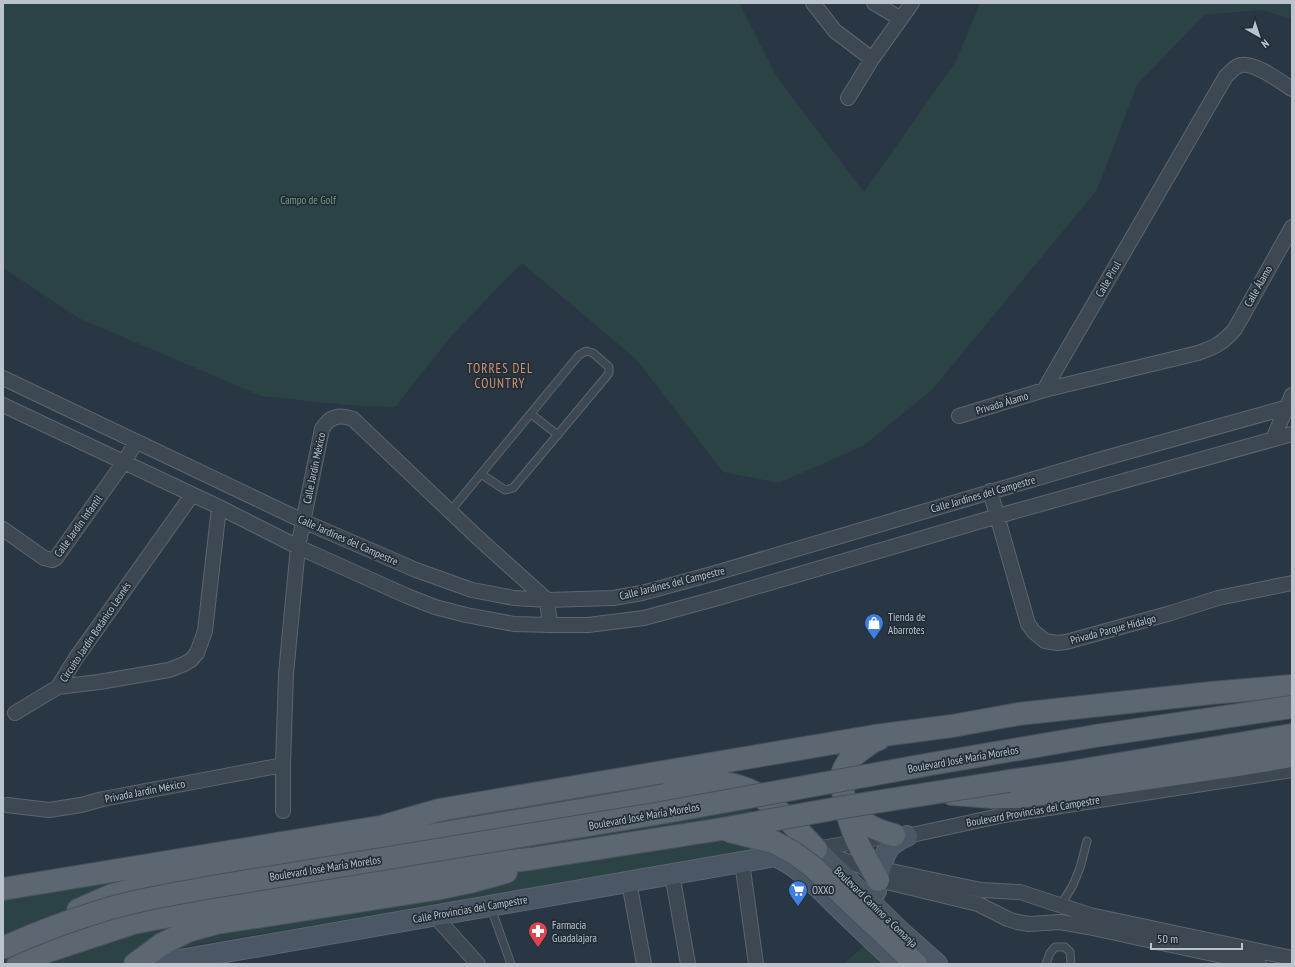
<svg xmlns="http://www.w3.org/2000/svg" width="1295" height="967" viewBox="0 0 1295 967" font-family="'PT Sans Narrow',sans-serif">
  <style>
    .green { fill: #2b4344 }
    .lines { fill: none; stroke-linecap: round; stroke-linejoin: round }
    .lane-casing { stroke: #5c6670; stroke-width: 9 }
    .street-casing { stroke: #5c6670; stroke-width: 16 }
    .secondary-casing { stroke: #5c6670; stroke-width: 22 }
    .primary-casing { stroke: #47515c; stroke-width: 24 }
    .lane { stroke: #3d4853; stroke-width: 7 }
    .street { stroke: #3d4853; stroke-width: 14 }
    .secondary { stroke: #4c5765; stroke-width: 20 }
    .primary { stroke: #5c6772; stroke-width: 22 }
    .primary-bridge-casing { stroke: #47515c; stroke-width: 24; stroke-linecap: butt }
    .primary-bridge { stroke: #5c6772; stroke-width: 22 }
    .labels { text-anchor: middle; stroke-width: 3.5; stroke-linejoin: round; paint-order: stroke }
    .park-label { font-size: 11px; fill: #739c79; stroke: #222d38 }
    .street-label { font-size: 11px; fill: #bbc3cc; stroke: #222d38 }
    .poi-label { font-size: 11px; fill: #bbc3cc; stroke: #222d38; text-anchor: start }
    .quarter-label { font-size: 13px; letter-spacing: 1px; fill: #d29370; stroke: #222d38 }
  </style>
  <rect width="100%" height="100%" fill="#293643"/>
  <path class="green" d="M3,3H739L777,77L864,192L956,61L980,3H1292V19L1262,10L1204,15L1137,85L1097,190L932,390L863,446L779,483L723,472L637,360L522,263L454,333L395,407L346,405L261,396L78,318L3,268Z
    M723,790L778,829L787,837L785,845L212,942L177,949L130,964H3V896L484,831Z
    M864,946L883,964H843Z"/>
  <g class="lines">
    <defs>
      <path id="lane" d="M531,414L558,435
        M450,512L457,503L579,355L586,351L593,353L609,367V373L606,377L513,488L505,490L481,474
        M1060,906L1072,887L1080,868L1087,841
        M491,908L511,964
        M1046,964L1050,953L1055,947H1065L1070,952L1071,964"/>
      <path id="street" d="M813,3L835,31L872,59
        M874,3L901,19
        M848,98L872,59L912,3
        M3,378L303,521L416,570L472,590L514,598L547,600L613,598L642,593L712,574L1109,457L1292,406
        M1044,390L1226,76C1231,72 1235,66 1241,65C1255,62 1281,82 1292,89
        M3,405L219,507L298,547L407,596L435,607L466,615L514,624L550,625H588L644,618L718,598L998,516L1292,434
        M959,416L1044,390L1198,353C1215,347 1223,343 1235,329L1292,227
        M1273,439L1292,395
        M990,491L1028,624L1034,632L1045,641L1058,643L1066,642L1171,613L1218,598L1292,583
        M3,529L44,558L52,560L56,558L124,462L136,442
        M58,687L76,658L192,495
        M15,713L58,687L99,682L169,670L184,664L191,660L197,653L205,631L219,507
        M7,805L49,810L81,805L103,799L283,765
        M283,811V765L286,674L298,547L322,429C330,416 339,414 353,419L476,536L547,600L550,625
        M816,849L894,835L907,836L1004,815L1292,770
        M822,852L863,867L878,880L978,904L1008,919L1017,922L1029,924L1060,922L1088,927L1259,964
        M742,862L756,964
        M872,867L981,890L1020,892L1090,915L1292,958
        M672,874L688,964
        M629,882L644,964
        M434,915L478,964"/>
      <path id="secondary" d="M775,856C797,865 816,885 833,902C855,923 876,944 899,964
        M876,891C876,881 883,856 889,848C894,842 900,839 907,836
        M167,964L174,961L816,849L902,933L937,964"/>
      <path id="primary" d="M879,739C872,741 867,746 861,750C845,761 838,773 843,792C844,798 847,806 852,811C861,824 879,831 894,835
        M1009,781L1059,774L1292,735
        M674,784C703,780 738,780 763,798C783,812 799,832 816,849
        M952,794L991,797H1020L1237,765L1292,756
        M846,806C850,832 865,857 878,880
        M384,826L439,810L875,736L952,726L1018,714L1211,693L1292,686
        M3,889L398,824
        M78,910L112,895L149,885L198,875L610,805L693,790
        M18,964L48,951L133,923L239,903L475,865L530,859L722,829
        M135,964L162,944L188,931L217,923L436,889L474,881L506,872"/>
    </defs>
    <use href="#lane" class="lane-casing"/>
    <use href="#street" class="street-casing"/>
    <use href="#secondary" class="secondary-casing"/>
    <use href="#primary" class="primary-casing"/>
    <use href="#lane" class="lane"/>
    <use href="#street" class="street"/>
    <use href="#secondary" class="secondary"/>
    <use href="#primary" class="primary"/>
    <defs>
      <path id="primary-bridge" d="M722,829L844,807L1009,781
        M729,831L774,842L794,853L813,867L916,964
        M3,948C34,934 65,922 98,912C135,900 174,894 212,887L655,814L931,764L1095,736L1292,707"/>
    </defs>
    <use href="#primary-bridge" class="primary-bridge-casing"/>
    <use href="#primary-bridge" class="primary-bridge"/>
  </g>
  <defs>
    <symbol id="shop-pin" viewBox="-11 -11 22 30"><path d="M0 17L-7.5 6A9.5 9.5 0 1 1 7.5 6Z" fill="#3f7fe0" stroke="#222d38"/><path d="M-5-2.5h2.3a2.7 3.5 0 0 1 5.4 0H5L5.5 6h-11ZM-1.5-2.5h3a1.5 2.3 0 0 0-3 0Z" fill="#fff"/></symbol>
    <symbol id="supermarket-pin" viewBox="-11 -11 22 30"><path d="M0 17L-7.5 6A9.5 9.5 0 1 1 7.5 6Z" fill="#3f7fe0" stroke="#222d38"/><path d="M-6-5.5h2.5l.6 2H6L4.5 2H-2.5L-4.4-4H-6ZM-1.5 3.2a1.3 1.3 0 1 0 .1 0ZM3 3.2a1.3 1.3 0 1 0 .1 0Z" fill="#fff"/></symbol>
    <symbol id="pharmacy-pin" viewBox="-11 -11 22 30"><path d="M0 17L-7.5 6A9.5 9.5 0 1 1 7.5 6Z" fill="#e0444e" stroke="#222d38"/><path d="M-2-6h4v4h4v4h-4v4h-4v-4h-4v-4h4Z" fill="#fff"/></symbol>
  </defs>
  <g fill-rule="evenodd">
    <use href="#shop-pin" x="863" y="612" width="22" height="30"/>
    <use href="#supermarket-pin" x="787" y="879" width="22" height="30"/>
    <use href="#pharmacy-pin" x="527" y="920" width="22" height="30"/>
  </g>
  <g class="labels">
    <g class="park-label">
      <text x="308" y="204">Campo de Golf</text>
    </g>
    <g class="street-label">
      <text transform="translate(1108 279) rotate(-60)" y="4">Calle Pirul</text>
      <text transform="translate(1258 286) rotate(-61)" y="4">Calle Álamo</text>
      <text transform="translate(1002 403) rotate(-17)" y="4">Privada Álamo</text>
      <text transform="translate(314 468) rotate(-78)" y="4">Calle Jardín México</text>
      <text transform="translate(983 494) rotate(-16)" y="4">Calle Jardines del Campestre</text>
      <text transform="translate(78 526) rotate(-54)" y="4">Calle Jardín Infantil</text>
      <text transform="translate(348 540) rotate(24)" y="4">Calle Jardines del Campestre</text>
      <text transform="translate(672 583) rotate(-14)" y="4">Calle Jardines del Campestre</text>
      <text transform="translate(1113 629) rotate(-15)" y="4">Privada Parque Hidalgo</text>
      <text transform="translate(95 632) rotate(-56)" y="4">Circuito Jardín Botánico Leonés</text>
      <text transform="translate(963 759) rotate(-10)" y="4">Boulevard José María Morelos</text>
      <text transform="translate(145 791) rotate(-11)" y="4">Privada Jardín México</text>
      <text transform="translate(1033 811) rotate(-10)" y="4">Boulevard Provincias del Campestre</text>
      <text transform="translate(644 816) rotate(-10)" y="4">Boulevard José María Morelos</text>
      <text transform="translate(325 868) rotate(-9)" y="4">Boulevard José María Morelos</text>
      <text transform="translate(876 907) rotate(44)" y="4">Boulevard Camino a Comanja</text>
      <text transform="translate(470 909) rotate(-10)" y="4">Calle Provincias del Campestre</text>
    </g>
    <g class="poi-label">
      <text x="888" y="621">Tienda de<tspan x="888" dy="13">Abarrotes</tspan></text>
      <text x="812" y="894">OXXO</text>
      <text x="552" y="929">Farmacia<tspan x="552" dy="13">Guadalajara</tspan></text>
    </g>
    <g class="quarter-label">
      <text x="500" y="373">TORRES DEL<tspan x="500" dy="15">COUNTRY</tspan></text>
    </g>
  </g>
  <rect width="1295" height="967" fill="none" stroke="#bbc3cc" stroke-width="8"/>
  <g transform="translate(1259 36) rotate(141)" stroke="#222d38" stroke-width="3" paint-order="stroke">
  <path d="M0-3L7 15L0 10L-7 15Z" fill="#bbc3cc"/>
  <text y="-6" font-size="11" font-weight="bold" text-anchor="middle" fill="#bbc3cc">N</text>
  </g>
  <path d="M1151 943v6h91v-6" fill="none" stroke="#bbc3cc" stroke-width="2"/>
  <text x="1157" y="943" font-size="12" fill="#bbc3cc" stroke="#222d38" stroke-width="3" paint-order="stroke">50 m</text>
</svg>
